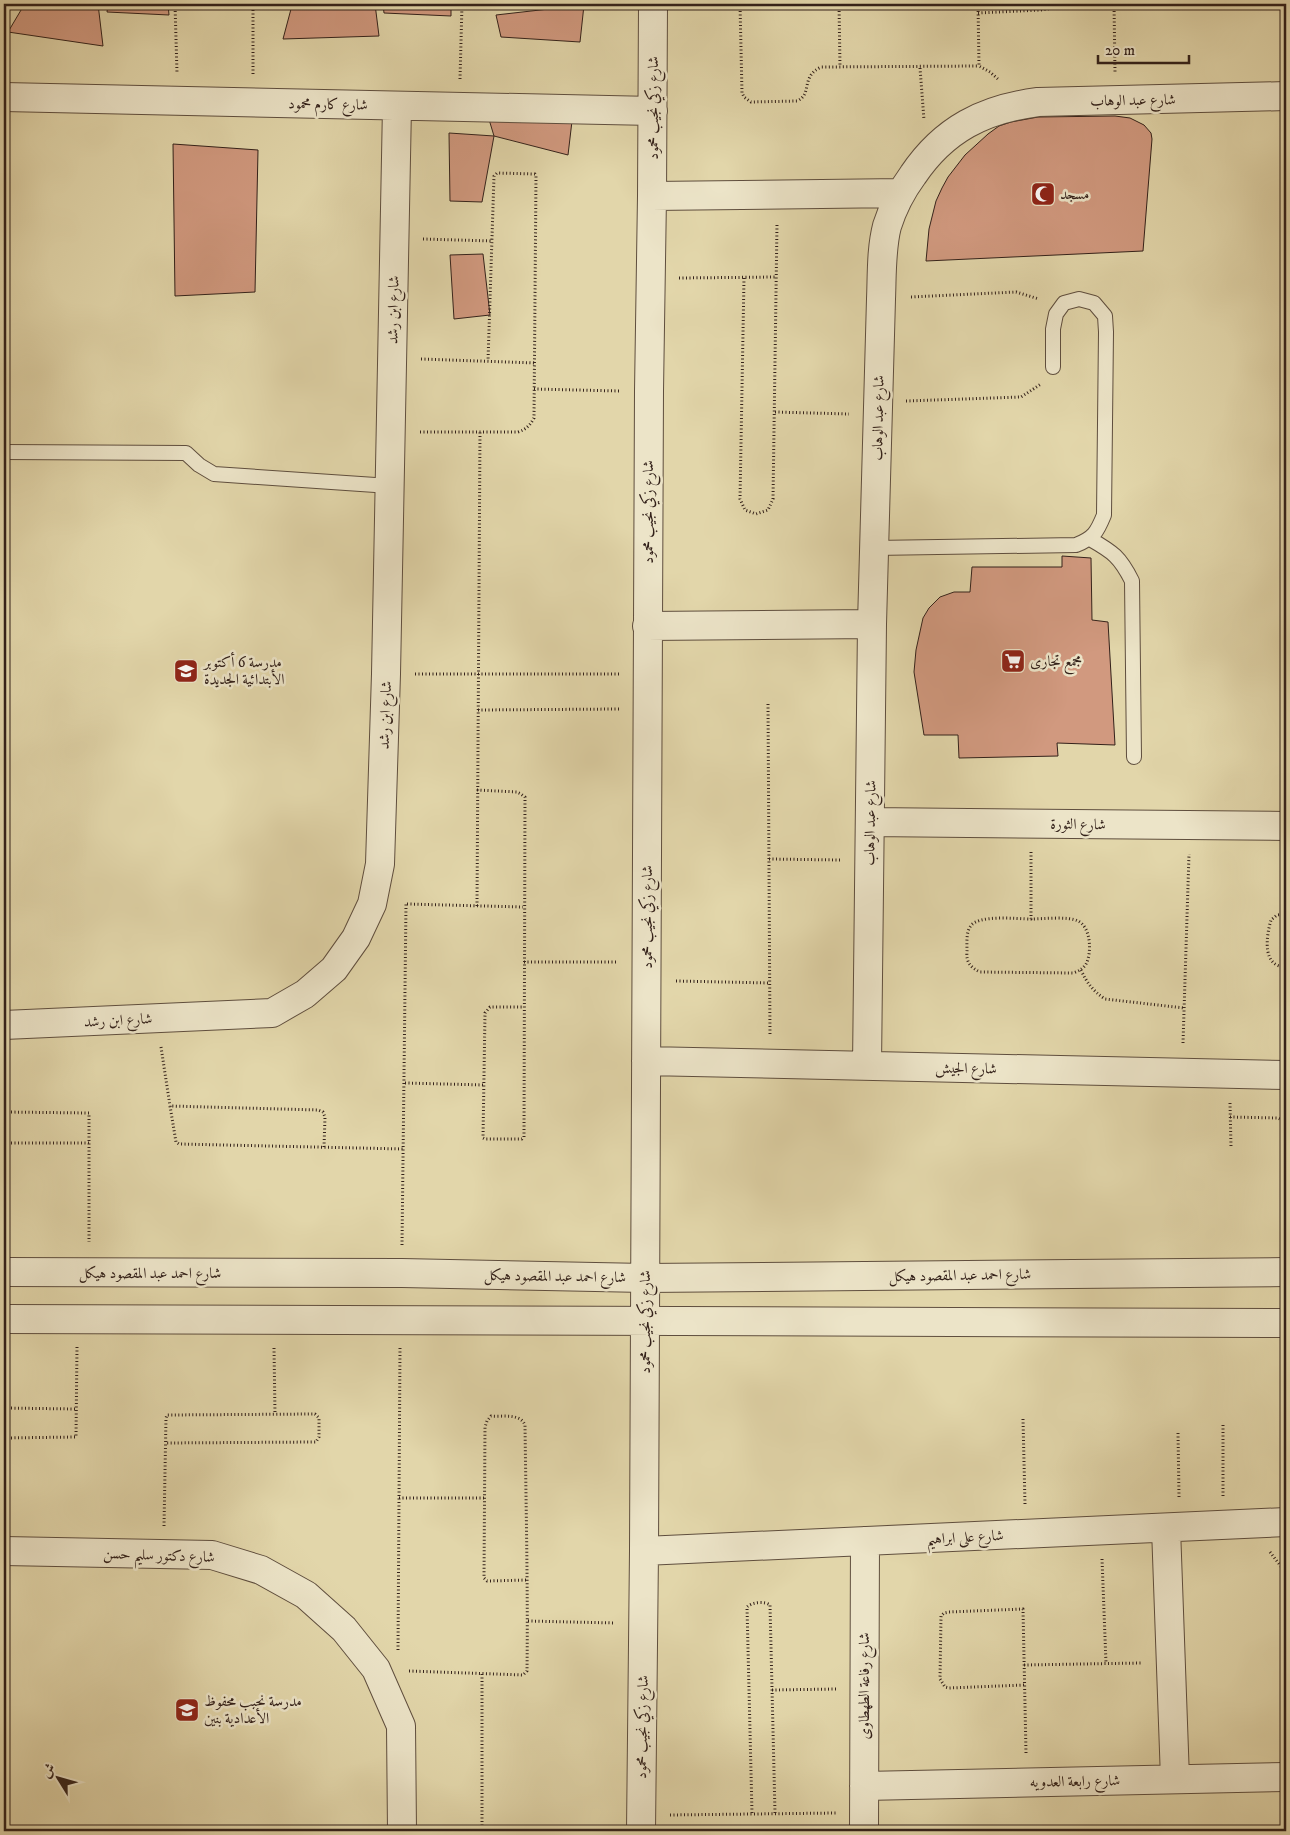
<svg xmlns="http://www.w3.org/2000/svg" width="1290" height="1835" viewBox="0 0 1290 1835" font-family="'IM FELL DW Pica',Amiri,serif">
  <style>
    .building { fill: #d1997f; stroke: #33211a }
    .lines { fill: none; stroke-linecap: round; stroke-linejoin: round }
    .lane-casing { stroke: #5f4e3e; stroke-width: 16 }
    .street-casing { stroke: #5f4e3e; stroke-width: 30 }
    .path { stroke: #33211a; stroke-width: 3; stroke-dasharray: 1 2.5; stroke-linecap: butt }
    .lane { stroke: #ece4c8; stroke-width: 14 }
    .street { stroke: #ece4c8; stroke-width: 28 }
    .labels { text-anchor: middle; stroke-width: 5; stroke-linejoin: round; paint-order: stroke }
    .street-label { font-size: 15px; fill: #33211a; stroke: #ece4c8 }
    .poi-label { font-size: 15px; fill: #33211a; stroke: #ece4c8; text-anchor: start }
  </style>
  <rect width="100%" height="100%" fill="#e2d6aa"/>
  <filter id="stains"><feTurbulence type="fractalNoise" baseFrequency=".004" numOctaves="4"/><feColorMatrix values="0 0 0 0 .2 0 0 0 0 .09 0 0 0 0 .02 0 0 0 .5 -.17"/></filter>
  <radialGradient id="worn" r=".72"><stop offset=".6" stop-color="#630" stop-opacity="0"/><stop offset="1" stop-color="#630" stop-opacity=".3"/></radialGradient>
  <path class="building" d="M98,4L103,46L8,32L24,5Z
    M108,4H168L169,15L107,12Z
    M349,4H375L379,36L283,39L291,9Z
    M383,4H451V16L384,13Z
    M584,5L580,42L501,37L496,15Z
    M488,116L572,121L568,155L494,136Z
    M1115,116L1130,118L1144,125L1151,133L1152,139L1143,251L926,261L929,229L936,201L942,188L948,177L965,155L988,134L999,126L1011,122L1038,117Z
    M449,133L494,136L482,202L450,201Z
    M173,144L258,150L255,292L175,296Z
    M483,254L490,315L454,319L450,255Z
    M1062,556L1091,558L1092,620L1108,622L1115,745L1057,743L1058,756L959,758L958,735H924L914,672L916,650L923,618L929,608L940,597L954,592H970L972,567H1062Z"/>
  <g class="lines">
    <defs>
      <path id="lane" d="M4,452L186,453L199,465L214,474L390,486
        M1090,539C1113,552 1120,557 1132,581L1134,757
        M874,548L1076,545C1094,538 1097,532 1104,515L1106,332L1105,316L1094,303L1079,299L1064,303L1056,314L1053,329V367"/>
      <path id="street" d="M4,97L653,111
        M652,196L901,193
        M647,626L872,624
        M870,822L1286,826
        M4,1025L272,1013L305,994L334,969L356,938L372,904L380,864L386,674L397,106
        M646,1061L1286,1075
        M867,1066L872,624L881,299C882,275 881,249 887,226C893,207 902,190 913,175C944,129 984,109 1038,102L1286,96
        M4,1272L402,1273L645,1278L1286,1272
        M4,1319L1286,1323
        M1166,1528L1175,1779
        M4,1551L212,1555L261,1570L306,1595L344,1629L376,1669L401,1726L402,1831
        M644,1551L1286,1522
        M864,1786L1286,1777
        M641,1831L644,1551L649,391L652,196L653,4
        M864,1831L865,1541"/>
    </defs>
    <use href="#lane" class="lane-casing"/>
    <use href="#street" class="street-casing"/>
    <path class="path" d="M175,4L177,73
      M740,4L742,93L744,97L751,102L797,101C813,94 800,77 821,67L979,66
      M839,4L840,67
      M978,4L979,66L990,72L999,80
      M1114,4L1115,72
      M978,13L1041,10L1048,9L1053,4
      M920,68L924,120
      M253,74V4
      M460,79L462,4
      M423,239L492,241
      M679,278L776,277
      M744,278L740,499L745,510L756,514L768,510L773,499L777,224
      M911,297L1016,292L1039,299
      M421,359L535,363
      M534,389L620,391
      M906,401L1021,397L1041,384
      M775,412L849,414
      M420,432H518C527,429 530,425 534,418L536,176L535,174L497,173L494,176L488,361
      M415,674H619
      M768,704L770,1036
      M478,710L619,709
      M477,790L517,792L521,794L525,797L524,1137L522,1139H485L483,1138L485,1013L490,1007H524
      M1031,852V919C1017,919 977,914 970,927C966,933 967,944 967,951C966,962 970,967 980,972L1073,973C1079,971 1083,969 1086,964C1092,953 1091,927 1078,921C1068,916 1043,919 1031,919
      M769,859L841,860
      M407,904L523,907
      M477,906L480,432
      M1286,914L1277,915L1271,920C1266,937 1262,967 1286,967
      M524,962H618
      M1081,970C1087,983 1093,991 1105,999L1184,1008
      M676,981L770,983
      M1183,1043L1189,854
      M161,1047L170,1106
      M405,1083L484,1085
      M1230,1103L1231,1147
      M4,1112L89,1113V1242
      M1230,1117L1278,1118L1286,1122
      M4,1143H89
      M324,1147L325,1117L323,1112L318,1110L170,1106L176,1142L179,1144L404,1149
      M402,1245L406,904
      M274,1348L275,1414
      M4,1408L76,1409
      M1023,1419L1025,1504
      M1223,1425V1496
      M1178,1433L1179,1497
      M4,1438L76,1437L77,1347
      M399,1498H484
      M164,1526L166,1418L167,1415L315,1414L319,1418V1437L316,1442L165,1443
      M1270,1552L1286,1573
      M1102,1559L1106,1663
      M528,1621L615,1623
      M398,1650L400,1348
      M1024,1665L1141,1663
      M409,1671L523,1675L527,1671C528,1589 526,1507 525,1425C520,1413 503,1417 491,1416L487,1421L485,1427L484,1578L487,1581L527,1580
      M482,1674V1831
      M1024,1685L949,1688L945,1687L940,1679L941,1616L944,1613L949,1612L1023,1609L1026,1753
      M772,1690L836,1689
      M752,1813L747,1607C752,1602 765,1601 770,1605L775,1813
      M670,1815L836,1813"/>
    <use href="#lane" class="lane"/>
    <use href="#street" class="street"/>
  </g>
  <defs>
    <symbol id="mosque-square" viewBox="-11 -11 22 22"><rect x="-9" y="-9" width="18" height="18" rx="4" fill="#8f2418" stroke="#ece4c8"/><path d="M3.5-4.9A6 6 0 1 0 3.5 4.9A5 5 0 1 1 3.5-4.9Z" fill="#fff"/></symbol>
    <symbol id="supermarket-square" viewBox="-11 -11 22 22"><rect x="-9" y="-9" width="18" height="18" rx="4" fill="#8f2418" stroke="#ece4c8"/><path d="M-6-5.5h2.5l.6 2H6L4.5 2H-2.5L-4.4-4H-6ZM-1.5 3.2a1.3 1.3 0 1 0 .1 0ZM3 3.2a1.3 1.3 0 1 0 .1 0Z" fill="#fff"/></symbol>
    <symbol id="school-square" viewBox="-11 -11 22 22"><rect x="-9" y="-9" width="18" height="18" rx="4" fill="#8f2418" stroke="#ece4c8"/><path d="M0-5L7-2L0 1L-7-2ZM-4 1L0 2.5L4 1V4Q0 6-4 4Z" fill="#fff"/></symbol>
  </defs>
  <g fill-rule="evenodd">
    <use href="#mosque-square" x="1029" y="180" width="28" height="28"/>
    <use href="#supermarket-square" x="999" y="647" width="28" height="28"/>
    <use href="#school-square" x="172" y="657" width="28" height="28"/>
    <use href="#school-square" x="173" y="1696" width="28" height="28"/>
  </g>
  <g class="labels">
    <g class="street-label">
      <text transform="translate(1133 100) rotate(-1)" y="5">شارع عبد الوهاب</text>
      <text transform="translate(328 104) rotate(1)" y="5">شارع كارم محمود</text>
      <text transform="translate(653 108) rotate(-90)" y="5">شارع زكي نجيب محمود</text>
      <text transform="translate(393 310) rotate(-89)" y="5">شارع ابن رشد</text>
      <text transform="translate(878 418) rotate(-89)" y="5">شارع عبد الوهاب</text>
      <text transform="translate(648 512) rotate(-90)" y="5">شارع زكي نجيب محمود</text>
      <text transform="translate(385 715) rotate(-88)" y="5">شارع ابن رشد</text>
      <text transform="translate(870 823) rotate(-89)" y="5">شارع عبد الوهاب</text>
      <text transform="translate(1078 824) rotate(1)" y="5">شارع الثورة</text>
      <text transform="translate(647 917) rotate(-90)" y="5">شارع زكي نجيب محمود</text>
      <text transform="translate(118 1020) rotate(-3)" y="5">شارع ابن رشد</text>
      <text transform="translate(966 1068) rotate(1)" y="5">شارع الجيش</text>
      <text x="150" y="1278">شارع احمد عبد المقصود هيكل</text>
      <text transform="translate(960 1275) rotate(-1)" y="5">شارع احمد عبد المقصود هيكل</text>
      <text transform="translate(555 1276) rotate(1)" y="5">شارع احمد عبد المقصود هيكل</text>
      <text transform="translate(645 1322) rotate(-90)" y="5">شارع زكي نجيب محمود</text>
      <text transform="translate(965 1537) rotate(-3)" y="5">شارع على ابراهيم</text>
      <text transform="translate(159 1555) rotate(2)" y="5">شارع دكتور سليم حسن</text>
      <text transform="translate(864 1686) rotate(-90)" y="5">شارع رفاعة الطهطاوى</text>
      <text transform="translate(642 1727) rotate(-89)" y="5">شارع زكي نجيب محمود</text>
      <text transform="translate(1075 1781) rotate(-1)" y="5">شارع رابعة العدويه</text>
    </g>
    <g class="poi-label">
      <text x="1060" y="199">مسجد</text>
      <text x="1030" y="666">مجمع تجارى</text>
      <text x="204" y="667">مدرسة 6 أكتوبر<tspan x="204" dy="17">الأبتدائية الجديدة</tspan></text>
      <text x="204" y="1706">مدرسة نجيب محفوظ<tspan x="204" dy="17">الأعدادية بنين</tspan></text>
    </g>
  </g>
  <rect width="1290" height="1835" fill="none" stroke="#e2d6aa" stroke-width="20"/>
  <rect x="5" y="5" width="1280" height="1825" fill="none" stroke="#33211a" stroke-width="2.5"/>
  <rect x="10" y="10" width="1270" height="1815" fill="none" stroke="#33211a"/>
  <g transform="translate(58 1778) rotate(307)" stroke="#ece4c8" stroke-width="4" paint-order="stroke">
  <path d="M0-4L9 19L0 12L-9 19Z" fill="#33211a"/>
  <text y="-8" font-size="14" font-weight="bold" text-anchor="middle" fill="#33211a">ش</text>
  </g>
  <path d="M1098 55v8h91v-8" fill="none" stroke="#33211a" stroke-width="2.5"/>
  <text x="1105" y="55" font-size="15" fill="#33211a" stroke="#ece4c8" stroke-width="4" paint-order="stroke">20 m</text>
  <rect width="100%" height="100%" filter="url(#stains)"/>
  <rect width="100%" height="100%" fill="url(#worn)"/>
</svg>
